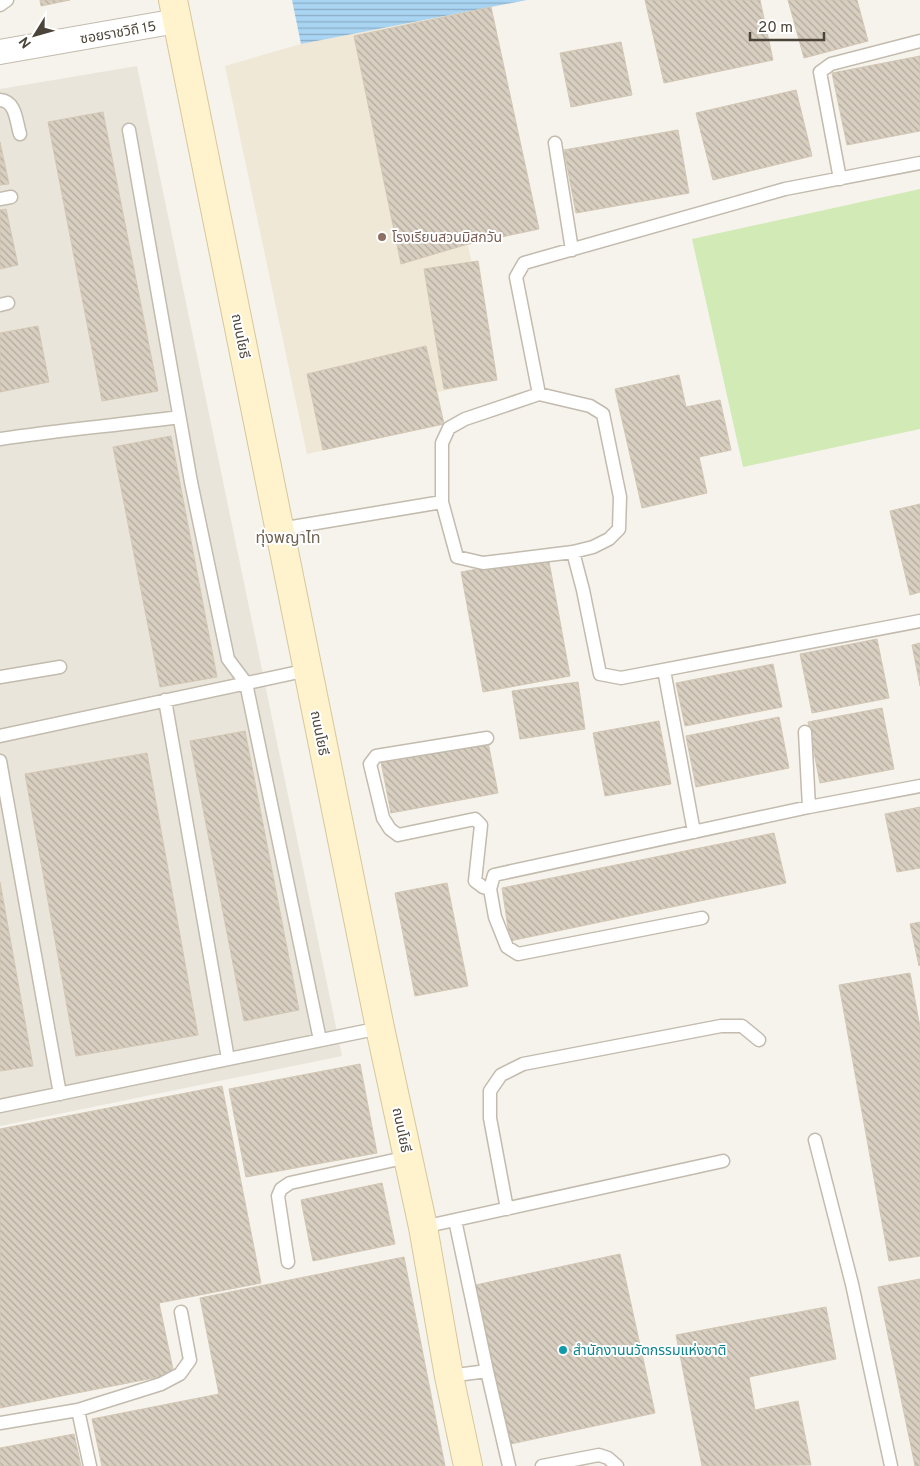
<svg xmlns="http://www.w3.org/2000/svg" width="920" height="1466" viewBox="0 0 920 1466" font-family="Overpass,'Noto Sans Thai',sans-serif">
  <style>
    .residential { fill: #eae5da }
    .education { fill: #efe8d6 }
    .grass { fill: #d2eab5 }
    .water { fill: url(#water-rules) }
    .building { fill: url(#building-back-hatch); stroke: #d3c7b4 }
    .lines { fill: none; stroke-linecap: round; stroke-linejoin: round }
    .lane-casing { stroke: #c2bbae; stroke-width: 15 }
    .street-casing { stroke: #c2bbae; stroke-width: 26 }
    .secondary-casing { stroke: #d6c79b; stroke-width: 30 }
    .lane { stroke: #fff; stroke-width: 12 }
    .street { stroke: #fff; stroke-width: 24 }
    .secondary { stroke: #fff3cd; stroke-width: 28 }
    .education-dot { fill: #8d6e63; stroke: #fff; stroke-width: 2 }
    .culture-dot { fill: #0f9aa8; stroke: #fff; stroke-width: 2 }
    .labels { text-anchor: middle; stroke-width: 4; stroke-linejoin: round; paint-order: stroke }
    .street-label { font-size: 14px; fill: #4b4439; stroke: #fff }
    .education-label { font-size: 14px; fill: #785e54; stroke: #fff; text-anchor: start }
    .culture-label { font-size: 14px; fill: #0d838f; stroke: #fff; text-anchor: start }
    .quarter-label { font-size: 16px; fill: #6e6250; stroke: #fff }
  </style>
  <defs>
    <pattern id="water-rules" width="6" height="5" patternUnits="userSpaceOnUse" patternTransform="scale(1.25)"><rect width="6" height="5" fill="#a9d4f2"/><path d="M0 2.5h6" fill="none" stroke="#8caec5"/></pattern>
    <pattern id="building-back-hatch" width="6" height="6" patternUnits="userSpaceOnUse" patternTransform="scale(1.25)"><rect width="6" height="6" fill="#d8cfc1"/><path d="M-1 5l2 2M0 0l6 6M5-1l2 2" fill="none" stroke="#b1aa9e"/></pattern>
  </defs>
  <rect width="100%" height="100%" fill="#f6f3ec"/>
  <path class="residential" d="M137,66L342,1056L0,1126V89Z"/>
  <path class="education" d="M491,7L539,229L468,245L497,380L438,392L444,424L307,454L225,66L301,44Z"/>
  <path class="grass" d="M920,189V429L743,467L692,239Z"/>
  <path class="water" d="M292,0H527L301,44Z"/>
  <path class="building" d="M40,0H70L41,6Z
    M645,0H760L773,60L664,83Z
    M788,0H857L868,41L804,58Z
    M491,7L539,229L468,244L401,264L354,36Z
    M621,42L632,95L571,107L560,53Z
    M920,56V131L847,145L832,73Z
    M796,90L812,156L713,180L696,113Z
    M103,112L158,391L102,401L48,122Z
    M678,130L689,193L576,213L564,150Z
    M0,142L9,184L0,185Z
    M6,209L18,265L0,269V210Z
    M478,261L497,380L444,389L424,269Z
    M38,326L49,382L0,392V333Z
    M426,346L444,424L323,450L307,374Z
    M679,375L686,407L720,400L731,450L699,457L707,493L642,508L615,389Z
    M171,436L217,677L160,687L113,447Z
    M920,504V592L910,595L890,511Z
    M548,556L570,676L483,692L461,572Z
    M877,639L889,698L812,713L800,654Z
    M920,643V686L912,645Z
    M773,664L782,707L685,726L676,683Z
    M578,682L585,729L520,739L512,691Z
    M882,708L894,769L820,783L808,722Z
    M779,717L789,768L696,787L686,736Z
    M659,721L671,784L605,796L593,733Z
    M245,731L299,1010L244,1021L190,741Z
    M488,742L498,793L391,813L381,762Z
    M147,753L198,1035L76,1056L25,774Z
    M920,807V868L897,872L885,814Z
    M774,833L786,883L510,941L502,888Z
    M0,882L33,1066L0,1071Z
    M447,883L468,986L415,996L395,893Z
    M920,922V965L919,966L910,924Z
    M910,973L920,1027V1256L889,1261L839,985Z
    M360,1064L377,1153L246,1177L229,1089Z
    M222,1086L261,1283L159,1303L174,1374L0,1408V1129Z
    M382,1183L395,1244L313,1261L301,1200Z
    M620,1254L655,1413L506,1445L471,1286Z
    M404,1257L445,1466H102L92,1419L219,1394L200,1298Z
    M920,1279V1466H915L878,1287Z
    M826,1307L836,1359L749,1377L755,1410L798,1401L811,1465L702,1466L676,1335Z
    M74,1434L81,1466H0V1448Z"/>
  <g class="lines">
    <defs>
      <path id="lane" d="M0,5L7,0
        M0,100C16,101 16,121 20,134
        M129,130L191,482L228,659L246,683L320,1040
        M555,143L572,250
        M920,163L785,189L524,263L516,277L539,394L465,419L449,428L442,443V502L457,557L483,563L573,552L583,590L600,674L621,678L920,621
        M840,179L820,72L831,64L920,41
        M0,199L11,197
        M0,305L8,303
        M539,394L590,406L603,414L620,497L619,529L609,539L593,547L573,552
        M0,439C60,430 120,425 179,417
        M280,529L442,502
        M664,670L694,832
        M0,677L60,667
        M165,700L228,1059
        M805,732L809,807
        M0,736L308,670
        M487,738L376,756L370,764L383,818L390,829L398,835L475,819L481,825L475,881L483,887L490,889
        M0,761L60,1094
        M702,918L518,954L507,947L495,917L490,889L494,875L809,807L920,786
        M0,1106L380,1028
        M815,1140L852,1284L891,1466
        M507,1209L490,1118V1091L501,1075L523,1064L721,1026H742L759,1040
        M455,1220L487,1371
        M423,1227L723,1161
        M288,1262L278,1196L281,1189L290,1183L408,1157
        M449,1376L487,1371L509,1466
        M78,1410L90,1466
        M0,1423L78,1410L161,1384L180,1374L190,1360L181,1312
        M542,1466L599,1455L608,1458L617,1466"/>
      <path id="street" d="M0,52L177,21"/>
      <path id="secondary" d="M173,0L380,1028L423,1227L449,1376L468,1466"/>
    </defs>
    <use href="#lane" class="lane-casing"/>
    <use href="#street" class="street-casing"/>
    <use href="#secondary" class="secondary-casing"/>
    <use href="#lane" class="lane"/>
    <use href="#street" class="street"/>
    <use href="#secondary" class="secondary"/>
  </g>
  <circle class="education-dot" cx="382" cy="237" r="5"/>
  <circle class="culture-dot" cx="563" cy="1350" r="5"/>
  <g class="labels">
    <g class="street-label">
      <text transform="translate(118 32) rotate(-10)" y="5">ซอยราชวิถี 15</text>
      <text transform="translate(241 336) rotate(79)" y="5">ถนนโยธี</text>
      <text transform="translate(320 733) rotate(79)" y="5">ถนนโยธี</text>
      <text transform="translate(402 1130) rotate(78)" y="5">ถนนโยธี</text>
    </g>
    <g class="education-label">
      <text x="392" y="242">โรงเรียนสวนมิสกวัน</text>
    </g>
    <g class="culture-label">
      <text x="573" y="1355">สำนักงานนวัตกรรมแห่งชาติ</text>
    </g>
    <g class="quarter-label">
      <text x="288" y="543">ทุ่งพญาไท</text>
    </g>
  </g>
  <g transform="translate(35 35) rotate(233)" stroke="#ffffff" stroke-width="4" paint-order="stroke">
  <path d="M0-4L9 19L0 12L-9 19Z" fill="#4b4439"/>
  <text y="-8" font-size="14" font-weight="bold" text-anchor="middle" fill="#4b4439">N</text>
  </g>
  <path d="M750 32v8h74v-8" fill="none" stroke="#4b4439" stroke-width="2.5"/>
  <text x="758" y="32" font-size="15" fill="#4b4439" stroke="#ffffff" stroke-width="4" paint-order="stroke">20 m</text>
</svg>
